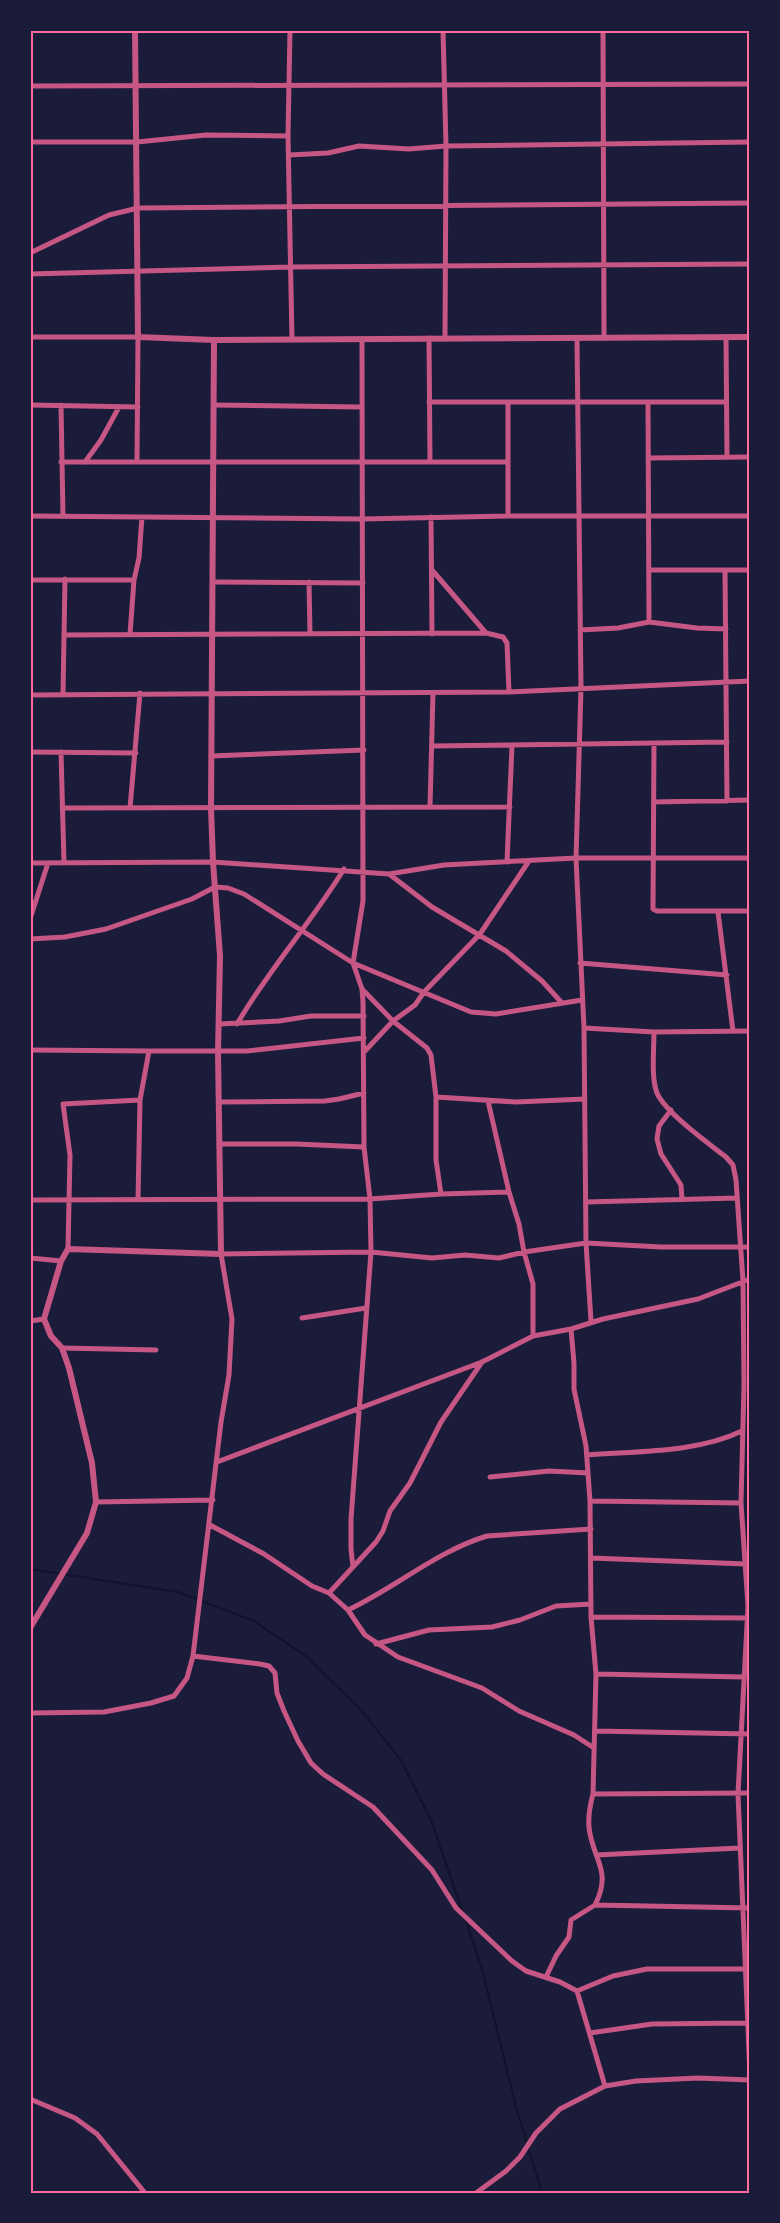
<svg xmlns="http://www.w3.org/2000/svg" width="780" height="2223" viewBox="0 0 780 2223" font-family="'Space Grotesk',sans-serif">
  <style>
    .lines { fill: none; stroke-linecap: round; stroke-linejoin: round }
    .stream { stroke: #12122b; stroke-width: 2 }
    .minor { stroke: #c65784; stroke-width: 5 }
    .tertiary { stroke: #c65784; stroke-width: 6 }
    .neatline { fill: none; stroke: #ff6b9d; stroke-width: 2 }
  </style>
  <rect width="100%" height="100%" fill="#1b1b3a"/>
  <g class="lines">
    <path class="stream" d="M30,1569L178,1592L254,1621L307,1657L362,1711L401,1760L431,1820L463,1913
      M465,1918L482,1969L516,2107L542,2193"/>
    <path class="minor" d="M30,30H33
      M290,30L288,136L292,340
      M443,30L446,146L445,338
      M603,30L604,338
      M30,86L750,84
      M30,142H137L206,135L288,136
      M289,155L328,153L359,146L409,149L446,146L750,142
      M30,253L109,215L138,208L750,203
      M30,274L290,267L750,264
      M30,337H138L137,461
      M726,337L727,457
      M429,338L430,462
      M577,339L581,688L576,858L584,1028L586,1243L591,1321
      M362,340L363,901L353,963L362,989L363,1002L364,1147
      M429,402H726
      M648,402L649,622
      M30,405L138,407
      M61,405L63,516
      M214,405L361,407
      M648,458L750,457
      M61,462H507
      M85,462L101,440L119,407
      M30,516L362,519L508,516H750
      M508,516V403
      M431,517L432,634
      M432,570L486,633
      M649,570H750
      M725,570L727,801
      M30,580H134
      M213,582L363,583
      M309,582L310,634
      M580,630L618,628L649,622L697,628L726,629
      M130,634L134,580L139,558L142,517
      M64,635L486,633L503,637L507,643L509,692
      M63,694L65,579
      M30,695L509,692L750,681
      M654,743L653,909L657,911H750
      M432,746L727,742
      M30,752L136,753
      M61,752L64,863
      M211,756L364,750
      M654,802L750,800
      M430,807L433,693
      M62,808L510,807
      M130,808L140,693
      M507,862L512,746
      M30,863L213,862L389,874L444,865L576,858H750
      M389,874L432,907L506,951L542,981L562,1003
      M718,912L733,1031
      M30,919L48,863
      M30,939L65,937L106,929L192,899L215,887L228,888L244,894L353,963L471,1012L496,1014L582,1000
      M580,963L727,975
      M362,989L393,1021L427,1048L431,1055L436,1097V1160L441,1194
      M219,1024L279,1021L311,1016H364
      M237,1024C269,969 311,923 344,869
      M584,1028L654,1032L750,1031
      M654,1032C654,1049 651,1079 657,1093C665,1112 709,1144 726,1157L733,1165L736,1180L743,1281L744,1385L741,1503L748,1606L738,1794L750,2075
      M30,1050L149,1051
      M365,1051L393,1021L415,1005L424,992L480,934L529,861
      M436,1097L516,1102L585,1099
      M488,1101L509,1192L519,1224L524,1252L533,1284V1336
      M219,1102L325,1101L339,1099L364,1093
      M671,1110L659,1126L657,1139L661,1154L681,1185L682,1199
      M219,1144H296L364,1147L370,1199L371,1252L351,1519V1549L353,1567
      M30,1200L370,1199L441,1194L509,1192
      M138,1200L140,1100L149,1051H247L364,1038
      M586,1202L737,1198
      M68,1249L70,1155L63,1104L140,1100
      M30,1258L61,1261
      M302,1318L366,1308
      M30,1321L44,1319
      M571,1329L574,1363V1389L586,1446L590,1501L591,1617L596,1674L593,1794C590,1805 588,1815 589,1827C592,1859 613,1870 595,1905
      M62,1348L156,1350
      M587,1455C638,1451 696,1453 742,1431
      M217,1462L482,1362L533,1336L571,1329L603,1319L698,1299L750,1279
      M490,1477L549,1471L588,1473
      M590,1501L741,1503
      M96,1502L213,1500
      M210,1525L264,1554L312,1586L329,1593L348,1610L365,1635L398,1657L482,1688L519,1711L574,1735L594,1748
      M591,1558L746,1564
      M329,1593L376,1542L383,1531L390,1511L410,1483L441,1422L482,1362
      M348,1610C395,1588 437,1551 487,1536L591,1529
      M591,1617L748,1618
      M376,1644L429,1630L492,1627L520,1620L556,1606L591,1604
      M193,1656L260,1664L269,1666L275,1673L277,1693L284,1711L298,1741L311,1763L323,1774L373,1807L432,1870L456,1908L512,1961L526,1971L560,1982L577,1991L605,2086
      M596,1674L744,1677
      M30,1713L104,1712L151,1703L174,1696L187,1678L193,1656L221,1422L229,1375L232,1319L221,1254L371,1252L432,1258L465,1255L499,1258L524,1252L586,1243L661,1247H750
      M595,1731L750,1734
      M593,1794L750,1793
      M596,1855L740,1848
      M546,1977L556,1956L569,1937L571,1920L595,1905L750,1908
      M577,1991L613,1976L647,1969H748
      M590,2033L652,2024L746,2023
      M30,2099L75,2118L97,2134L145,2193
      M476,2193L506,2171L520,2157L536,2133L560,2109L605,2086L636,2081L698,2078L750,2080"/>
    <path class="tertiary" d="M135,30L138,337L214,340L750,337
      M30,1628L87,1533L96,1502L92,1463L69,1368L62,1348L51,1336L44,1319L61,1261L68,1249L221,1254L218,1052L220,956L213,862L211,808L214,340"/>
  </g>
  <rect width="780" height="2223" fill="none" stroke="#1b1b3a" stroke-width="63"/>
  <rect x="32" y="32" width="716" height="2160" class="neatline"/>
</svg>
